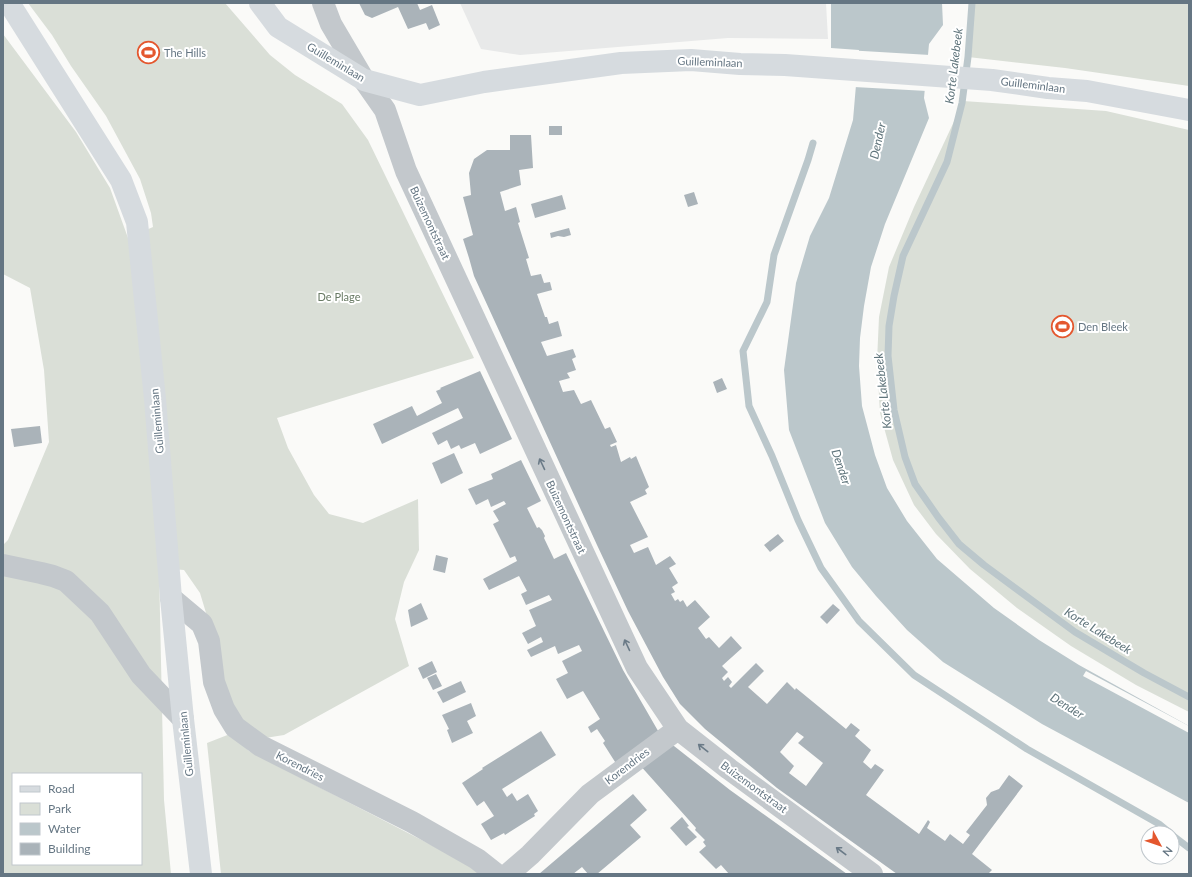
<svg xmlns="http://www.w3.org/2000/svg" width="1192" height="877" viewBox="0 0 1192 877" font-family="Lato,sans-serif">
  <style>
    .built { fill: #e8e9e9 }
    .green { fill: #dadfd7; fill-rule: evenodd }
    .water { fill: #bbc7cb }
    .pier { fill: #fafaf8 }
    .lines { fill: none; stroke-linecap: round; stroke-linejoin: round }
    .stream { stroke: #bbc7cb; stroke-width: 7 }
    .building { fill: #aab3b9; fill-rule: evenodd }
    .minor { stroke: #c3c8cc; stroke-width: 22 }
    .tertiary { stroke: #c3c8cc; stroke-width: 22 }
    .secondary { stroke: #d6dbdf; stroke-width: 22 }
    .oneway { stroke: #6a7a87 }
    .labels { text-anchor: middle; stroke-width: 4; stroke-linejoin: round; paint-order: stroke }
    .poi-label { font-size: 11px; fill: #657683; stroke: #fff; text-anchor: start }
    .street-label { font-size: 11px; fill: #657683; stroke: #fff }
    .park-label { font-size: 11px; fill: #687a64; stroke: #fff }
    .water-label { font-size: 12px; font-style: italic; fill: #60757c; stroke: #fff }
  </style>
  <rect width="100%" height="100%" fill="#fafaf8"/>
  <path class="built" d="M460,3H826L828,39L728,38L520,55L481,49Z"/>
  <path class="green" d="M28,3H225L270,55L295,75L342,104L368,140L474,358L277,418L288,448L314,495L329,514L363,523L418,499L419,550L404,582L395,619L409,666L284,735L265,738L243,724L229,703L213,636L200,593L184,570L159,568L164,800L171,874H3V545L8,540L49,442L44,370L30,288L3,274V34L76,132L110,188L128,238L153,227L151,213L140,179L106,116L71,66L52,35ZM13,774H141V864H13Z
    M972,3H1189V86L1065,68L968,57Z
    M963,101L1106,111L1189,130V712L1136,685L1071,646L1017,608L970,569L936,534L914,505L893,460L880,413L877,361L879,317L889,267L914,207L957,115Z
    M230,734L249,751L474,867L480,874H221L207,743Z"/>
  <path class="water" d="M831,3H942L943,25L929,44L924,98L929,118L885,224L871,267L864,306L860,338L859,366L862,406L875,455L887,488L907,521L937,559L994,608L1039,640L1079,665L1189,726V803L1042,724L943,662L907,630L876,596L852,567L825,523L789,430L784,370L796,283L810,236L829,198L853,120L859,50L831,48Z"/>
  <path class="pier" d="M829,49L930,55L927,91L854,87L857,52Z
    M1086,671L1189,726V733L1083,676Z"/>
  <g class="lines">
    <path class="stream" d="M972,3L968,57L962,103L947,162L903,256L894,296L889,326L888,356L894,410L905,457L915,484L938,517L959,544L984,565L1075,632L1144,673L1189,697
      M813,143L808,160L774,255L767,302L743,351L749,406L772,456L798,520L821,568L859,621L914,675L1027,749L1159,824L1170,833
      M1172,835L1189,848"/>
  </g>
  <path class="building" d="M359,3H417L420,10L432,5L440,25L429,30L426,23L408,29L398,7L372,18L365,15Z
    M549,126H562V135H549Z
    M510,135H531L533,168L519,170L521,185L500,192L505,211L516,207L520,222L518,223L529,258L526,259L531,276L541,274L544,283L550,282L552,290L537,294L545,317H547L549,324L558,321L562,336L541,342L547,356L573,349L576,357L572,359L576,370L567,373L570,378L559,381L563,392L574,390L581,404L591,400L605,429L610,427L617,442L610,445L611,447L616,445L621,462L630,457L631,459L636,456L649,487L645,490L647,494L630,502L648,537L630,545L634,553L648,547L656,565L670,556L676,564L669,568L678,583L672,587L675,592L671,594L675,601L678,599L680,602L683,600L687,607L695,600L710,617L698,628L706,639L709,637L719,648L731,636L742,648L722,666L728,672L722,678L724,681L728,677L732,682L729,686L731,688L756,663L764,671L748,687L767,704L787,682L795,690L796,688L846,729L851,723L860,730L855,736L871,750L863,762L871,769L875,764L884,770L866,795L919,834L928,820L930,822L927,828L945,841L950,834L963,844L970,835L966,832L987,805L986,798L991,792L999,789L1009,775L1023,786L972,854L992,870L988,874H897L777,788L705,729L680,704L663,677L628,611L597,545L474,276L469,258L463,239L473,235L463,197L471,195L469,173L474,159L487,150H510ZM797,732L804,737L798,743L823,763L806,786L789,773L794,766L780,752Z
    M694,192L698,204L688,207L684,195Z
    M562,195L566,209L535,218L531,204Z
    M569,228L571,235L564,237L558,236L551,238L550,233Z
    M480,371L512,439L480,454L475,443L461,449L459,445L451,449L447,440L438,445L432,433L463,418L458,408L382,444L373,424L412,406L417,416L442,403L436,391L441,389L440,388Z
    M722,378L727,389L717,393L713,382Z
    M40,426L42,443L14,447L11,429Z
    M454,453L463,473L441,484L432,463Z
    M521,460L541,501L527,508L537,528L539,527L542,530L545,536L544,538L554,559L566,553L623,670L661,736L617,765L603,743L605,741L597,729L591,733L588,727L600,719L583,691L567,699L556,679L568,673L562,661L582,651L579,645L558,654L555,646L531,657L527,650L543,642L541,637L528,644L522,633L536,626L529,610L552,600L549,595L526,605L521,594L527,591L519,576L489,590L483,579L517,561L515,556L510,558L493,524L499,521L493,511L506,504L504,501L491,507L488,499L476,505L468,489L493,479L491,474Z
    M778,534L784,541L770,552L764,545Z
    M436,555L448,558L445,573L433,570Z
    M421,603L428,619L411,627L408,610Z
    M833,604L840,610L827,624L820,617Z
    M432,661L437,672L423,679L418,668Z
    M436,674L442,686L433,690L427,678Z
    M461,681L466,692L443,703L437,692Z
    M471,703L476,716L467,721L473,733L452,743L447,730L449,729L442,715Z
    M541,731L556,755L502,789L507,797L512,793L517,801L528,794L538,811L534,814L535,816L505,835L504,833L491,840L481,824L494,816L484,801L477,806L462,783L483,769L482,768Z
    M663,745L674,746L730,790L847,874H729L721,865L716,869L699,852L706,846L703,842L705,840L695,830L696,828L638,763Z
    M633,794L647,810L630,825L641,837L597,874H588L582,867L573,874H539Z
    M682,817L689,826L687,827L697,837L686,846L670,828Z"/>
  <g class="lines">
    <path class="minor" d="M364,80L385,110L406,171L637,668L678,729L729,769L872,874
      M3,565L41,573L53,576L66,581L100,613L141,675L183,719
      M171,598L202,624L209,641L214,682L224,709L235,727L261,746L412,822L477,859L496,874
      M508,874L530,855L590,794L678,729"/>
    <path class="tertiary" d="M323,3L331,24L364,80"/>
    <path class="secondary" d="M9,3L121,180L137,222L155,399L171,598L183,719L201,874
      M260,3L278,27L364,80L420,95L484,82L621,63L691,60L740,64L785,65L992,80L1048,88L1087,91L1189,110"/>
  </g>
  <defs><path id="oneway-shaft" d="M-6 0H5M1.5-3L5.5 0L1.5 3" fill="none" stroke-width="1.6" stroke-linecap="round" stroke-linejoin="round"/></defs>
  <g class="oneway">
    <use href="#oneway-shaft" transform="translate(542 464) rotate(-115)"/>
    <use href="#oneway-shaft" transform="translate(627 645) rotate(-115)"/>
    <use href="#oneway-shaft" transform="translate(703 748) rotate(-142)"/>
    <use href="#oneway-shaft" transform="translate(841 851) rotate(-143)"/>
  </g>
  <defs>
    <symbol id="stadium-ring" viewBox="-11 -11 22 22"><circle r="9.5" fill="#fff" stroke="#e4572e" stroke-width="1.5"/><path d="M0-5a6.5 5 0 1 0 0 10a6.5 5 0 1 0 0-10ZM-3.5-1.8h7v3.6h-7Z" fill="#e4572e"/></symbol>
  </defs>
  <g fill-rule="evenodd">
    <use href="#stadium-ring" x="136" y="40" width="25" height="25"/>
    <use href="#stadium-ring" x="1050" y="314" width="25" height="25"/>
  </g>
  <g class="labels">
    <g class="poi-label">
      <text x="164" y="57">The Hills</text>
      <text x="1078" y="331">Den Bleek</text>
    </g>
    <g class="street-label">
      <text transform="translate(336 62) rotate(31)" y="4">Guilleminlaan</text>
      <text transform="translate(710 62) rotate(2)" y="4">Guilleminlaan</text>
      <text transform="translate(1033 85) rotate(7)" y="4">Guilleminlaan</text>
      <text transform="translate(430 223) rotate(65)" y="4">Buizemontstraat</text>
      <text transform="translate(157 421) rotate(-95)" y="4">Guilleminlaan</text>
      <text transform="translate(566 517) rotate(65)" y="4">Buizemontstraat</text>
      <text transform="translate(186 744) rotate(-96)" y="4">Guilleminlaan</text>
      <text transform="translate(300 766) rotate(27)" y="4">Korendries</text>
      <text transform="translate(627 766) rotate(-37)" y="4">Korendries</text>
      <text transform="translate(754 787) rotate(36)" y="4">Buizemontstraat</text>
    </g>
    <g class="park-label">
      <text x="339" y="301">De Plage</text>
    </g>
    <g class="water-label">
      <text transform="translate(954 66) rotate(-83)" y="4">Korte Lakebeek</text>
      <text transform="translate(878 141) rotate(-78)" y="4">Dender</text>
      <text transform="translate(883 391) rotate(-97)" y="4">Korte Lakebeek</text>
      <text transform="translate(841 467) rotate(71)" y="4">Dender</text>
      <text transform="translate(1098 631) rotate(32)" y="4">Korte Lakebeek</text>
      <text transform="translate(1067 706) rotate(32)" y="4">Dender</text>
    </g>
  </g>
  <rect width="1192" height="877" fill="none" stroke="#657683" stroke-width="8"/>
  <rect x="12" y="773" width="130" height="92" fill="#ffffff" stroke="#c1c8cd"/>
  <rect x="20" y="786" width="20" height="6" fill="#d6dbdf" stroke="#c1c8cd"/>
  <text x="48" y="793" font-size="12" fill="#657683">Road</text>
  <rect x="20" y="803" width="20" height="12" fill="#dadfd7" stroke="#c1c8cd"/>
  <text x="48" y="813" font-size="12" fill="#657683">Park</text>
  <rect x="20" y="823" width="20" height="12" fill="#bbc7cb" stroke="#c1c8cd"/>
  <text x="48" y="833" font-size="12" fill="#657683">Water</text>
  <rect x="20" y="843" width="20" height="12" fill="#aab3b9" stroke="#c1c8cd"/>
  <text x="48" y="853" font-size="12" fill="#657683">Building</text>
  <g transform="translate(1160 845) rotate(130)"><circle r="19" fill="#ffffff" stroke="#c1c8cd"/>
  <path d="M0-3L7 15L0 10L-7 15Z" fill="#e4572e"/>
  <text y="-6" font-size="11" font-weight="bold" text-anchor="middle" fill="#657683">N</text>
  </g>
</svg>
